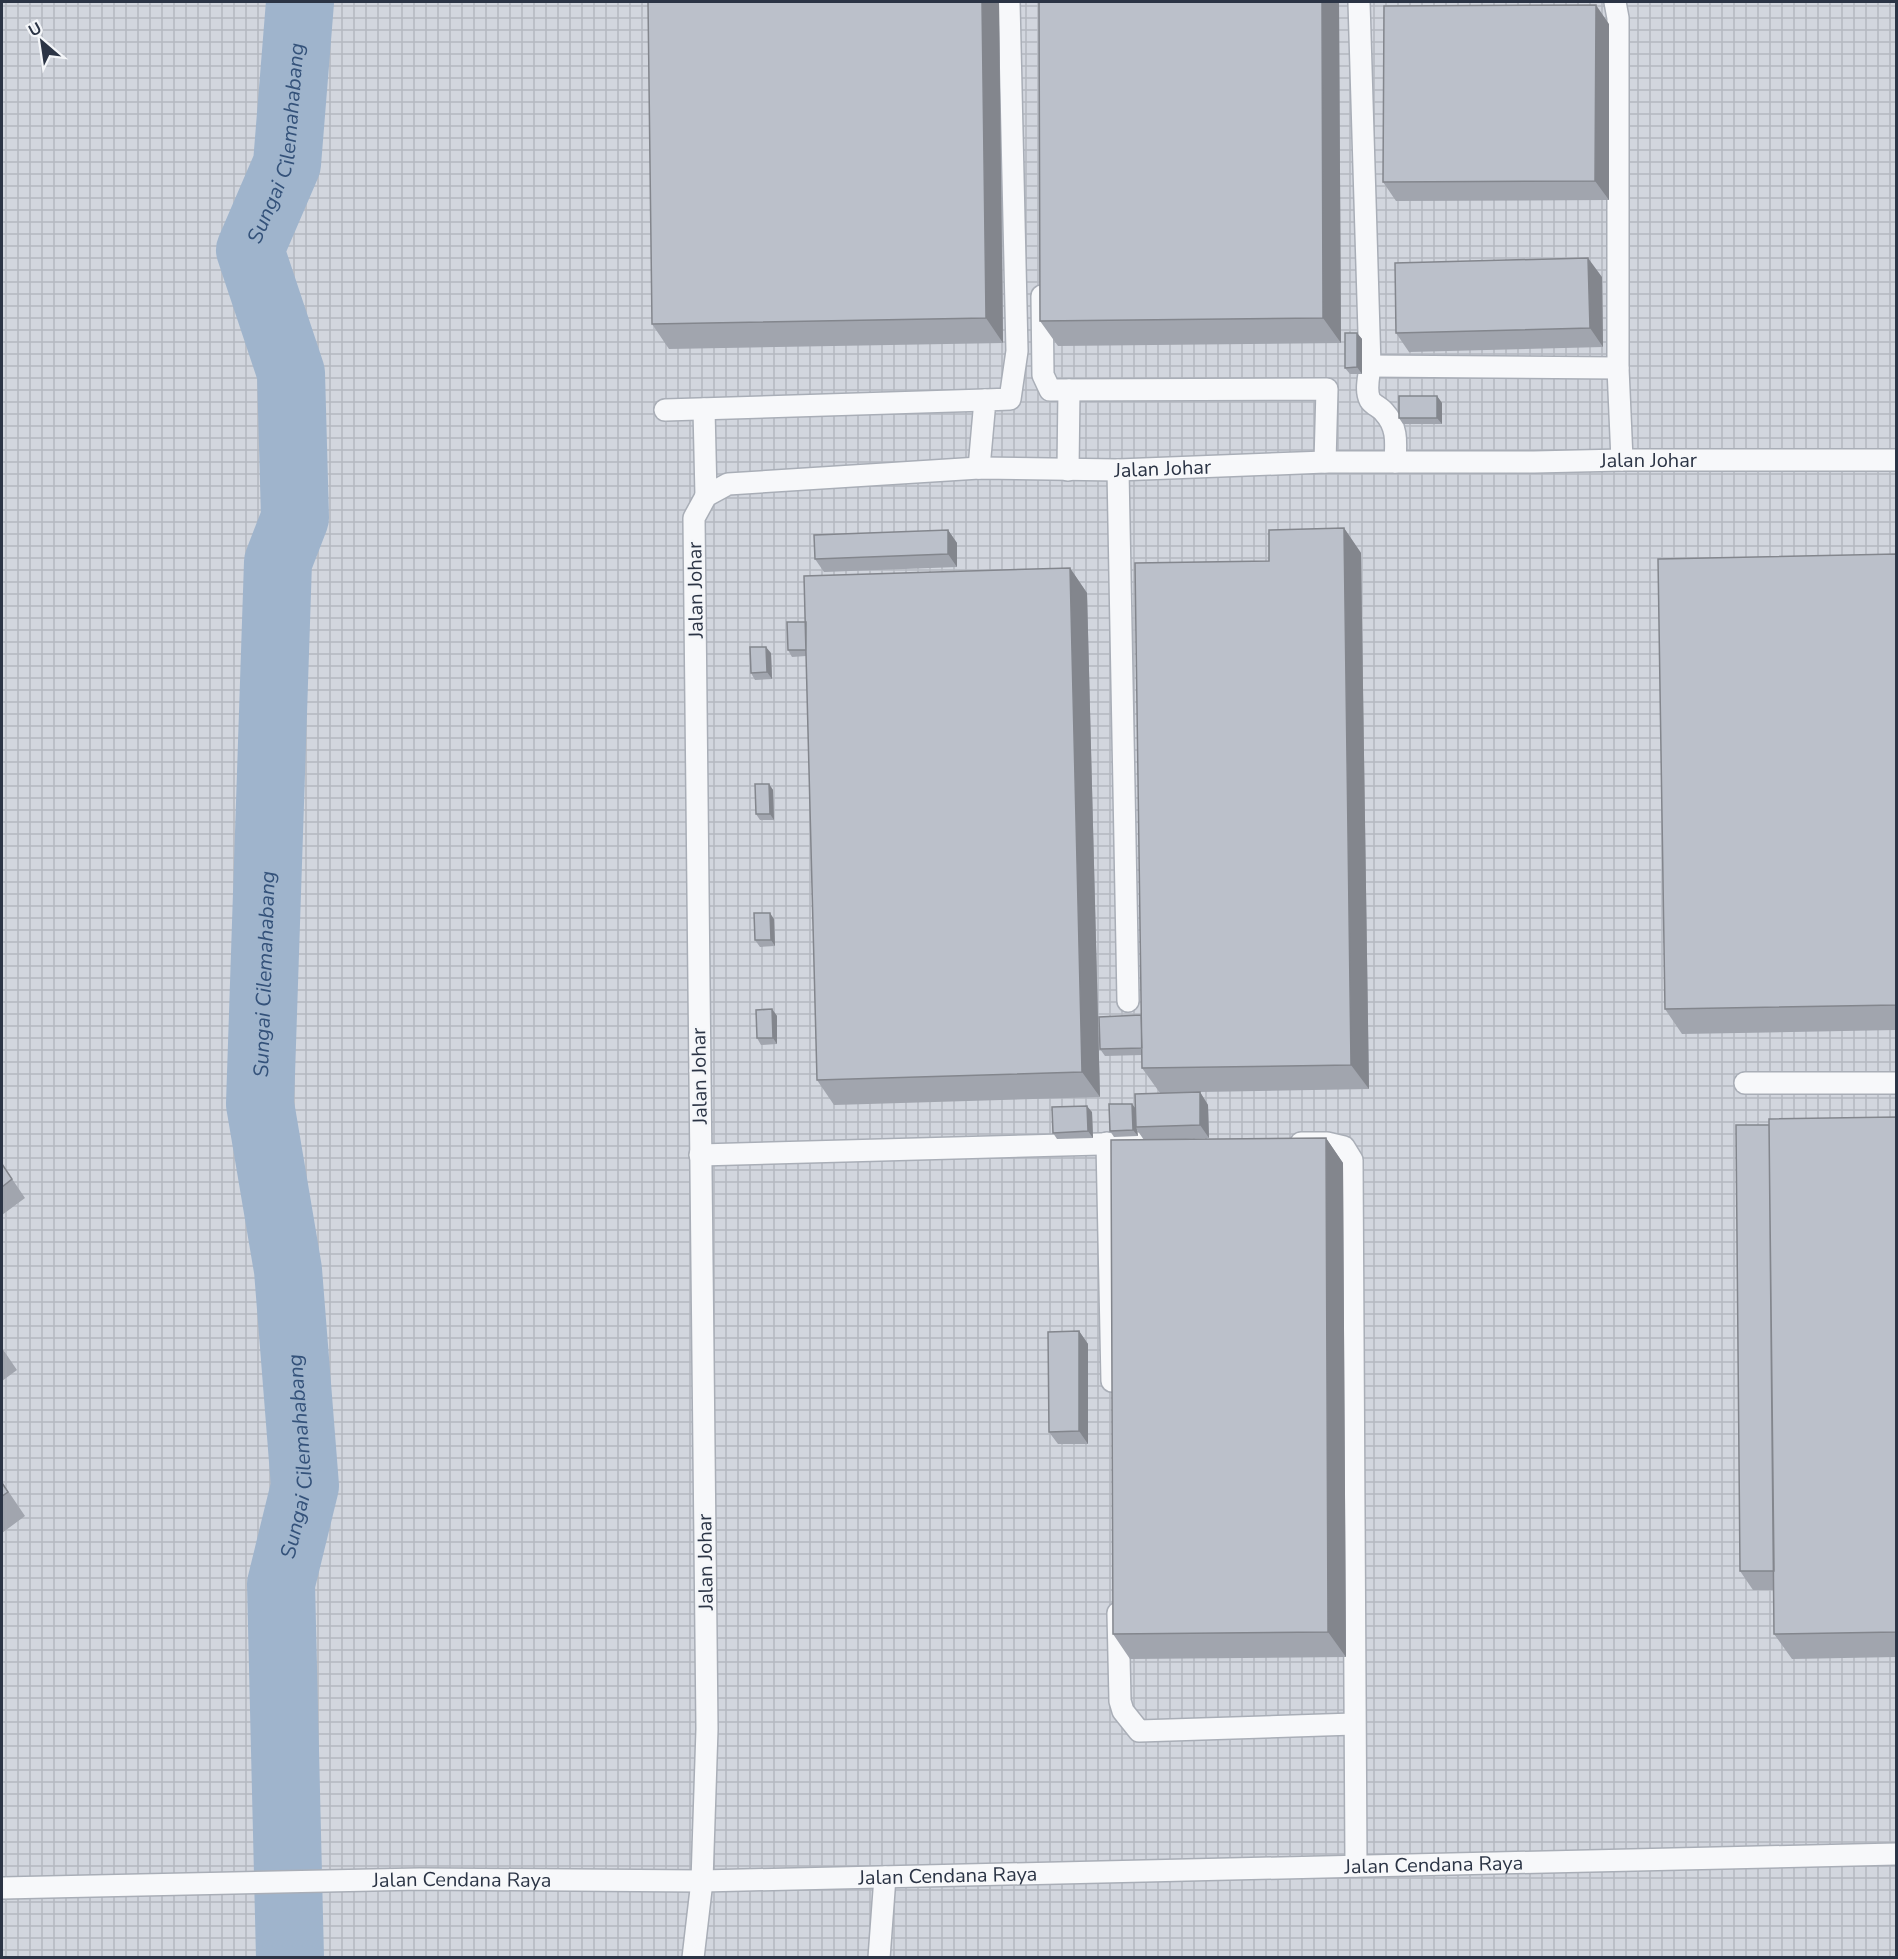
<svg xmlns="http://www.w3.org/2000/svg" width="1898" height="1959" viewBox="0 0 1898 1959" font-family="'Nunito Sans',sans-serif">
  <style>
    .industrial { fill: url(#industrial-grid) }
    .lines { fill: none; stroke-linecap: round; stroke-linejoin: round }
    .river { stroke: #9fb4cc; stroke-width: 68 }
    .service-casing { stroke: #a9aeb7; stroke-width: 24 }
    .service { stroke: #f7f8fa; stroke-width: 21 }
    .wall { fill: #a1a5ae }
    .shaded-wall { fill: #83868d }
    .building { fill: #bbc0ca; stroke: #83868d; stroke-width: 1.5 }
    .labels { text-anchor: middle; stroke-width: 4.5; stroke-linejoin: round; paint-order: stroke }
    .street-label { font-size: 20px; fill: #2b3445; stroke: #f4f6f9 }
    .water-label { font-size: 21px; font-style: italic; fill: #34527a; stroke: #f4f6f9 }
  </style>
  <defs>
    <pattern id="industrial-grid" width="8" height="8" patternUnits="userSpaceOnUse" patternTransform="scale(1.5)"><rect width="8" height="8" fill="#d2d6de"/><path d="M0 4h8M4 0v8" fill="none" stroke="#b4b8c0"/></pattern>
  </defs>
  <rect width="100%" height="100%" fill="#e4e7ec"/>
  <path class="industrial" d="M2,2H1896V1957H2Z"/>
  <g class="lines">
    <path class="river" id="s1" d="M290,1958L281,1584L305,1486L288,1270L260,1104L278,562L295,518L291,373L250,250L287,164L300,2"/>
    <defs>
      <g id="service">
        <path d="M1359,2L1370,366C1369,377 1365,390 1370,400C1373,405 1380,407 1384,412C1398,427 1396,443 1395,462"/>
        <path d="M1615,2L1618,18V368L1622,460"/>
        <path d="M1042,296L1043,375L1050,390L1327,389L1325,462"/>
        <path d="M1370,366L1618,368"/>
        <path d="M704,409L706,496"/>
        <path d="M665,410L985,400"/>
        <path d="M979,468L985,400L1010,399L1017,351L1009,2"/>
        <path d="M1068,470L1069,390"/>
        <path d="M1118,470L1128,1001"/>
        <path d="M1745,1083H1896"/>
        <path d="M1107,1143L1112,1381"/>
        <path d="M1301,1143H1327L1344,1147L1352,1160L1356,1866"/>
        <path d="M700,1155L1138,1143"/>
        <path d="M1118,1613L1120,1701L1123,1711L1139,1731L1354,1724"/>
        <path id="s2" d="M2,1888L420,1879L702,1881L1896,1854"/>
        <path id="s3" d="M693,1958L702,1881L707,1729L694,518L706,496L728,484L979,468L1118,470L1325,462H1534L1622,460H1896"/>
        <path d="M879,1958L885,1877"/>
      </g>
    </defs>
    <use href="#service" class="service-casing"/>
    <use href="#service" class="service"/>
  </g>
  <path class="wall" d="M999,2L1003,343L669,349L652,324Z
    M1039,2H1339L1341,343L1058,346L1040,321Z
    M1609,24V200L1396,201L1383,182Z
    M1602,277L1603,347L1409,352L1396,333Z
    M1357,333L1362,339V374H1350L1345,368Z
    M1437,396L1442,403V424H1403L1399,418Z
    M1344,528L1361,553L1369,1089L1200,1092L1208,1105L1209,1138L1162,1140L1326,1138L1343,1163L1346,1657L1130,1659L1113,1634L1144,1140L1137,1130L1138,1136L1114,1137L1110,1131L1135,1108L1160,1093L1142,1068V1055L1105,1056L1100,1049L1141,1015L1269,561Z
    M948,530L957,543V567L824,572L815,559Z
    M1896,554V1030L1682,1034L1665,1009Z
    M1070,568L1087,593L1100,1097L834,1105L817,1080L806,656L792,657L788,650L806,622Z
    M771,653L772,679L755,680L751,673Z
    M769,784L773,790L774,820H760L756,814Z
    M774,919L775,946L760,947L755,940Z
    M772,1009L777,1016V1044L761,1045L757,1038Z
    M1092,1112L1093,1138L1057,1139L1053,1133Z
    M1896,1117V1657L1792,1659L1774,1634V1590H1753L1740,1571L1769,1125Z
    M2,1164L25,1198L2,1215Z
    M1079,1331L1088,1344V1444H1058L1049,1432Z
    M2,1348L17,1370L2,1381Z
    M2,1482L25,1516L2,1533Z"/>
  <path class="shaded-wall" d="M982,2H999L1003,343L986,318Z
    M1322,2H1339L1341,343L1323,318Z
    M1596,5L1609,24V200L1595,181Z
    M1588,258L1602,277L1603,347L1590,328Z
    M1357,333L1362,339V374L1357,367Z
    M1437,396L1442,403V424L1437,418Z
    M1344,528L1361,553L1369,1089L1351,1065Z
    M948,530L957,543V567L948,554Z
    M1070,568L1087,593L1100,1097L1082,1072Z
    M766,647L771,653L772,679L767,672Z
    M769,784L773,790L774,820L770,814Z
    M770,913L774,919L775,946L771,940Z
    M772,1009L777,1016V1044L773,1038Z
    M1200,1092L1208,1105L1209,1138L1200,1125Z
    M1132,1104L1137,1110L1136,1127L1137,1130L1138,1136L1133,1130Z
    M1087,1106L1092,1112L1093,1138L1088,1131Z
    M1326,1138L1343,1163L1346,1657L1328,1632Z
    M1079,1331L1088,1344V1444L1079,1431Z"/>
  <path class="building" d="M648,2H982L986,318L652,324Z
    M1039,2H1322L1323,318L1040,321Z
    M1596,5L1595,181L1383,182L1384,6Z
    M1588,258L1590,328L1396,333L1395,263Z
    M1345,333H1357V367L1345,368Z
    M1399,396H1437V418H1399Z
    M1344,528L1351,1065L1142,1068L1135,563L1269,561V530Z
    M948,530V554L815,559L814,535Z
    M1896,554V1005L1665,1009L1658,559Z
    M1070,568L1082,1072L817,1080L804,576Z
    M787,622H806V650H788Z
    M750,647H766L767,672L751,673Z
    M755,784H769L770,814H756Z
    M754,913H770L771,940H755Z
    M772,1009L773,1038H757L756,1010Z
    M1141,1015L1142,1048L1100,1049L1099,1017Z
    M1200,1092V1125L1136,1127L1135,1094Z
    M1109,1104H1132L1133,1130L1110,1131Z
    M1087,1106L1088,1131L1053,1133L1052,1107Z
    M1896,1117V1632L1774,1634L1769,1119Z
    M1736,1125H1769L1774,1571H1740Z
    M1326,1138L1328,1632L1113,1634L1111,1140Z
    M2,1164L12,1179L2,1187Z
    M1079,1331V1431L1049,1432L1048,1332Z
    M2,1483L8,1492L2,1496Z"/>
  <g class="labels">
    <g class="street-label">
      <text dy="7" stroke="none"><textPath href="#s3" startOffset="2412">Jalan Johar</textPath></text>
      <text dy="7" stroke="none"><textPath href="#s3" startOffset="1926">Jalan Johar</textPath></text>
      <text transform="translate(695 590) rotate(-91)" y="7">Jalan Johar</text>
      <text transform="translate(699 1076) rotate(-91)" y="7">Jalan Johar</text>
      <text transform="translate(705 1562) rotate(-91)" y="7">Jalan Johar</text>
      <text dy="7" stroke="none"><textPath href="#s2" startOffset="1432">Jalan Cendana Raya</textPath></text>
      <text dy="7" stroke="none"><textPath href="#s2" startOffset="946">Jalan Cendana Raya</textPath></text>
      <text dy="7" stroke="none"><textPath href="#s2" startOffset="460">Jalan Cendana Raya</textPath></text>
    </g>
    <g class="water-label">
      <text dy="7" stroke="none"><textPath href="#s1" startOffset="1836">Sungai Cilemahabang</textPath></text>
      <text dy="7" stroke="none"><textPath href="#s1" startOffset="990">Sungai Cilemahabang</textPath></text>
      <text dy="7" stroke="none"><textPath href="#s1" startOffset="504">Sungai Cilemahabang</textPath></text>
    </g>
  </g>
  <rect width="1898" height="1959" fill="none" stroke="#2b3445" stroke-width="6"/>
  <g transform="translate(42 42) rotate(331)" stroke="#f4f6f9" stroke-width="4.5" paint-order="stroke">
  <path d="M0-4.5L10 22L0 15L-10 22Z" fill="#2b3445"/>
  <text y="-9" font-size="16" font-weight="bold" text-anchor="middle" fill="#2b3445">U</text>
  </g>
</svg>
